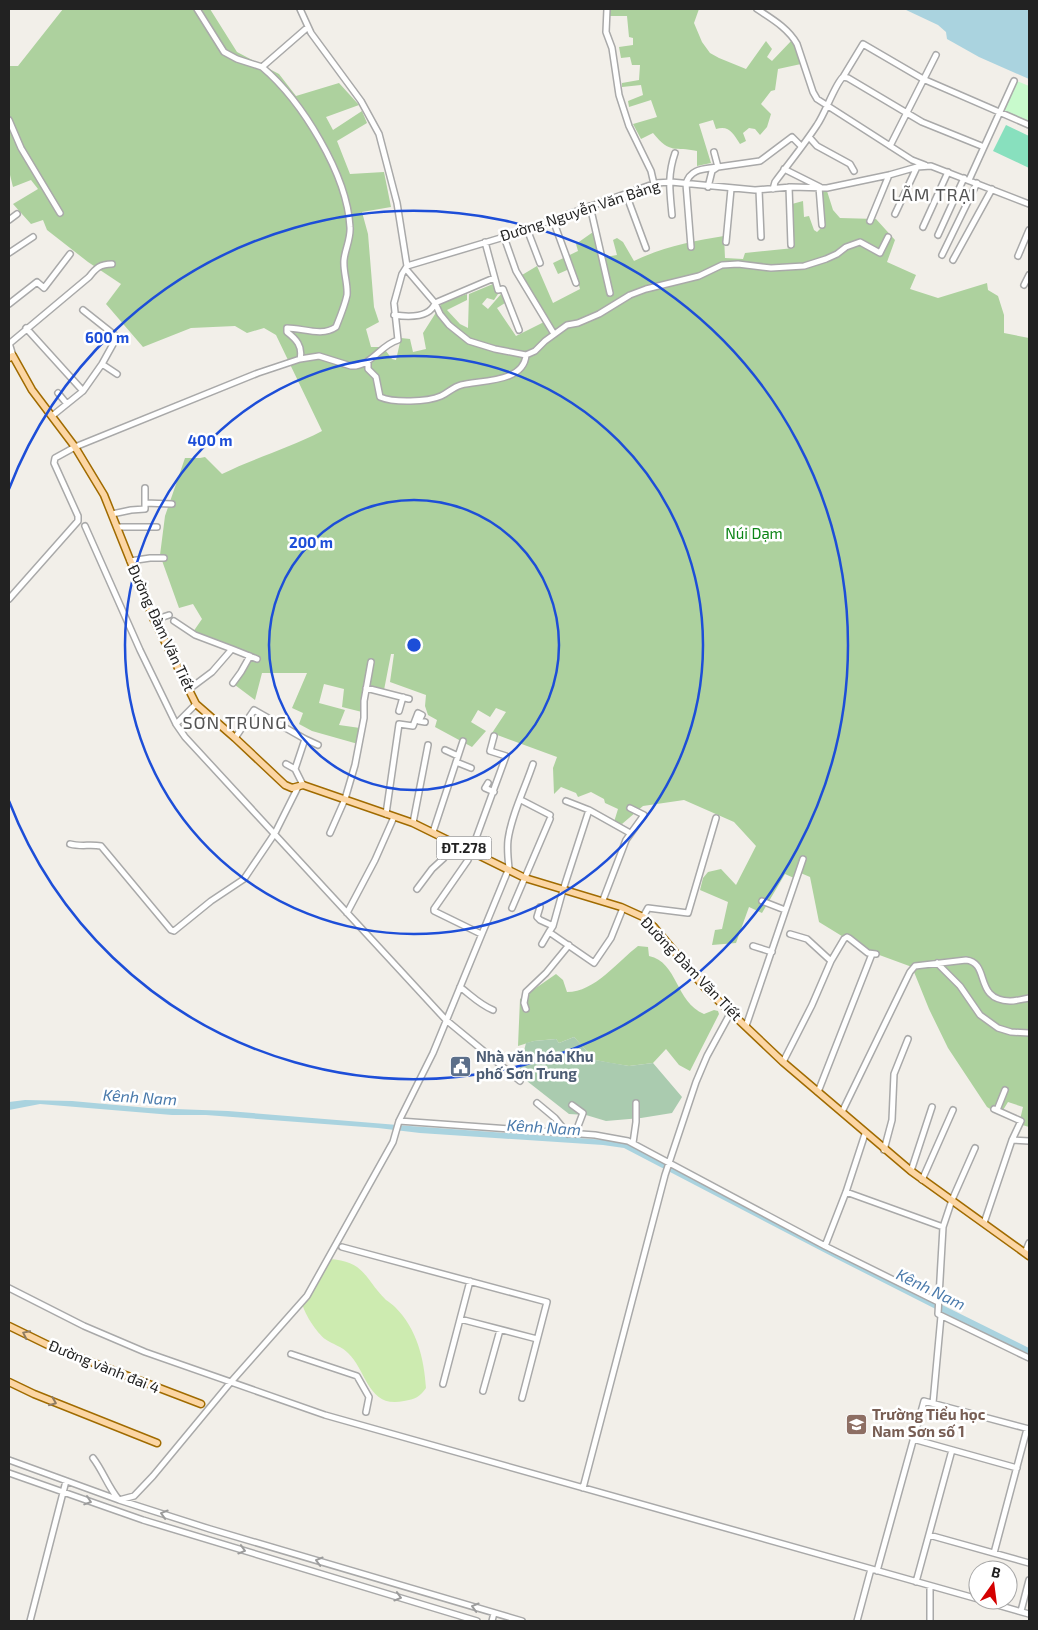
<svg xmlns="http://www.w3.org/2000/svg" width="1038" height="1630" viewBox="0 0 1038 1630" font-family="'Exo 2',sans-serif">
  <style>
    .grass { fill: #cdebb0 }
    .forest { fill: #add19e }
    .cemetery { fill: #aacbaf }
    .park { fill: #c8facc }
    .pitch { fill: #88e0be }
    .water { fill: #aad3df }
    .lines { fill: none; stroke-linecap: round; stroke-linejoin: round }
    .minor-casing { stroke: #a9a9a9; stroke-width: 8 }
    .major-casing { stroke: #a06b00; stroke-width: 9 }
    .minor { stroke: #fff; stroke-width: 5 }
    .major { stroke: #fcd6a4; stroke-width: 6 }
    .oneway { stroke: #8f7c63 }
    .oneway2 { stroke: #9c9c9c }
    .ring { fill: none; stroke: #1d4ed8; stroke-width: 2.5 }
    .labels { text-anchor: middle; stroke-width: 5; stroke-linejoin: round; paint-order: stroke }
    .shield { fill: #fff; stroke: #646464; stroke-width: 1 }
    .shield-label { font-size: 14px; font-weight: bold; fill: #222 }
    .street-label { font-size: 15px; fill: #222; stroke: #fff }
    .park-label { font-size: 15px; fill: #0c8416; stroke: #fff }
    .service-label { font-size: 15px; font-weight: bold; fill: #4e5e75; stroke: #fff; text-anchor: start }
    .education-label { font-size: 15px; font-weight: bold; fill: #785e54; stroke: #fff; text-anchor: start }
    .water-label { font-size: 16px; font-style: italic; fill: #4a7aab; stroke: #fff }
    .quarter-label { font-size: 18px; letter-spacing: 1px; fill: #555; stroke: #fff }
    .centre { fill: #1d4ed8; stroke: #fff; stroke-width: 2.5 }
    .ring-label { font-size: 15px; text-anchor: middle; font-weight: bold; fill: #1d4ed8; stroke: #fff; stroke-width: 5; stroke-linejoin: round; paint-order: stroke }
  </style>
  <rect width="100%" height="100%" fill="#f2efe9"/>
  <path class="grass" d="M329,1259C365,1261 364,1278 386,1300C389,1302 392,1304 395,1307C417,1329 424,1358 426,1388C420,1397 415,1399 404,1401C368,1409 367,1371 348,1353C343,1347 332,1344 325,1339C317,1333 302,1311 302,1301C303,1293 324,1267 329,1259Z"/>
  <path class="forest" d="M63,9H210L237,52L279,74L296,96L339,83L359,105L326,117L333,130L362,111L367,123L337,141L350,174L384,172L391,207L362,212L368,234L374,307L379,322L366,329L371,347H383L392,359L396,360L401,338L410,339L413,352L426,349L423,333L442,303L467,294V300L447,310L460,324L468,328L469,294L493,284L498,294L494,300L487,298L482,304L488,309L501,294L505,303L497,308L516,336L548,320L522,275L537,266L553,303L580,289L574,267L558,274L553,263L578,251L576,244L593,232L599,258L617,255L613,240L617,238L623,242L634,261C663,247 692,241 724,236L725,258L743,259L745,253L794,248L792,204L803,201L804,217L809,216L814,230L817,232L822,227L820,191H827L833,210L840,218L876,219L895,240L887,262L916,275L910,289L938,298L987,283L988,290L998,296L1004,315V333L1029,338V1127L1019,1124L1023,1107L1008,1102L1000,1115L987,1107L948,1048L929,1009L912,967L863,949L819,922L810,877L796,871L794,878L785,874L762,913L749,907L736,943L712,945L715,930L722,929L728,902L700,890L703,878L708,872L721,869L736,885L756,846L734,822L684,800L643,806L622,824L614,822L618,809L605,803L604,799L591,792L578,797L576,793L561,787L554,794L553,768L557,757L492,733L506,712L496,708L490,717L478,710L471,722L486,731L472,747L435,727L437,720L428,715L425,706L426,695L390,682L394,654H391L384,690L364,688L362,712L342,707L344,689L324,684L319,703L345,710L339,725L360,728L358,744L312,731L299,724L303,713L292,708L307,673H262L255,700L235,685L251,659L258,661L260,658L193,632L202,619L193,604L179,608L160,555L165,516L185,458H200L205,457L222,474C254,458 290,448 322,431L276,335L264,328L247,333L235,326L191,328L143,347L106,304L121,284L88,262L47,230L43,220L31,224L13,204L38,189L31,180L13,187L9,171V66H18Z
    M610,9H699L694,23L702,42L710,53L719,58L746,69L766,41L772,49L767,57L772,61L792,40L801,64L778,69L775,90L771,91L761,104L771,114L767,127L760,135L755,129L749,128L743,133L746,141L740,144C733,133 729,125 716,129L713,120L699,124L711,163L697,166V151C674,146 671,155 653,133L641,139L633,124L657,117L651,100L629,107L628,101L643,95L641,85L622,87V83L639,80L640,65H632L630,57L621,58L619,47L633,45V38L629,37L627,16H610Z
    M638,946L648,947L649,956C678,962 675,1002 704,1014L714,1010L718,1011L719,1014L690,1071L679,1065L666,1049L653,1063L629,1066L610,1063L595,1060L574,1037L559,1043L556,1039L534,1041L518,1046L520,999L556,974L563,980L567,992C595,992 617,962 638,946Z"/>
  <path class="cemetery" d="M574,1037L595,1060L629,1066L653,1063L682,1097L672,1113L641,1118L606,1121L586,1115L569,1114L518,1074L526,1043L534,1041L556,1039L559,1043Z"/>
  <path class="park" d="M1017,81L1029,86V122L1004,111Z"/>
  <path class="pitch" d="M1006,125L1029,136V168L993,151Z"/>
  <path class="water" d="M904,9H1029V79L979,57L947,39L946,32L938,25Z
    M25,1100L72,1101L149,1108L228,1111L410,1126L606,1140L627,1143L775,1222L1029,1348V1354L983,1333L835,1258L624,1148L603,1145L420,1133L378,1128L206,1115H172L40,1104L9,1110V1102Z"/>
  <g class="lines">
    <defs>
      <path id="minor" d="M197,9L224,52L237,59L262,67
        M300,9L311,33L361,101L379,134L397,203L407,266L504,237L656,183L671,182L755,190L791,187L827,188L889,175L917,167L931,166L1029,204
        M607,9L606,32L612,48L619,95L629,126L651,171L654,184
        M757,9C772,19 788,28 797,44L813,92L817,99L912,160L925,165
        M843,77L863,44L923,79L1029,125
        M9,120L21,148L60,213
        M809,137L817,146L850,164L854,171
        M890,146L936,55
        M784,169L820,187
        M969,180L1014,81
        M708,187L712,171L718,167L760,161L792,137L801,146
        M789,187L791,245
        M819,187L822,225
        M773,189L775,182C789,163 804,145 817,125C825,114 835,84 843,77L848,78L922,122L984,147
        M759,190L761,237
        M626,194L646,248
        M590,206L610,293
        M895,214L917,167
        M672,215C670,192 667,176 675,153
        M9,220L17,214
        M553,220L576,283
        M870,221L889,175
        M923,227L948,172
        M527,229L540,263
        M938,235L964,178
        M504,237L516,271L554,334
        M485,242L498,290L503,289L519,330
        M726,242L731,189
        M691,247L686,184C690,168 705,169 718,167L714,152
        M9,253L33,237
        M942,255L977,183
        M1018,256L1029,230
        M953,260L992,189
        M406,269L435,303L440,314L449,325L469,341L495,349L526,355L535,351L545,341L567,325L578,323L599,314L630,295L646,289L699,276L722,265L738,264L771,268L804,266L826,259L837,254L846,247L860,242L880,253L888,237
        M1024,285L1029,275
        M9,304L37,282L44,288L70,254
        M394,315C408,317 430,318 435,303L494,278
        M26,328L83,391
        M9,343L13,356
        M9,344L89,277C96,268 100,264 112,264
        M300,359C303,346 296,339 287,332V328C303,328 322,337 336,327C340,317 345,305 347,295C348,283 343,272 344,260C345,249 351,239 350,227C347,174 302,101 262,67L308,27
        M368,361V369L376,377L380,397C394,403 427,402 441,396C448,393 453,387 461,385C480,380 524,383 526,355
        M102,364L117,374
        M58,393L67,404
        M52,416L83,391L102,364L117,337L83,310
        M145,503L172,504
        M112,514L131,510L145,509V488
        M85,526L140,650L176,724L185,737L446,1020L520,1081
        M117,527H157
        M130,561L150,558H164
        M9,599L78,521V516L54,463L55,458L75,447L258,373L300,359L319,356L351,366C371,367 380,345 398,340L394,303L402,274L407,266
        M154,620L169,615
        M174,621L195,635L232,649L212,672L188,690
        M232,649L257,659
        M233,683L241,672L250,656
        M366,688L409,699
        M399,711L403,697
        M176,724L196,704
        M235,738L254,710L305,739L295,769L303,785
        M305,739L318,745
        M445,750L458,756
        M456,762L471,768
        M286,764L295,769
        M488,783L485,788L494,792
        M521,800L550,815
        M566,801L589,810L630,833
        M589,810L563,890L553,926L549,932L594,963L611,938L623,908
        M386,814L399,724L413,726L418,713L422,715L419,721L425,722
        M413,823L428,745
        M433,832L463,741
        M330,833L345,799L355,765L364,718V701L371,662
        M70,844C81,847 90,844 101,846L171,930L174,931L211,901L244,879L275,833L298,787
        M417,889L432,869L444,858L456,844
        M603,900L626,840L644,815L630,808
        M762,901L785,910
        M540,907L537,917L540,920L553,926
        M512,908L550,819
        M347,913L375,860L394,817
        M643,917L648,908L688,913L716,818
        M481,934L434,911V909L468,860L506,756L490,751L494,736
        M790,934L807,939L831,961
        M542,944L549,932
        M753,946L772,952
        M937,963L960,986L980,1015L998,1028L1011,1032L1029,1033
        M460,987C472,996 479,1004 493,1010
        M526,1009L524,1003L526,992L546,973L569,945
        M746,1026L803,859
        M783,1062L812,1005L831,961L844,939L847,937L849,938L868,953L876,954
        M818,1092L872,954
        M537,1103L555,1118L568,1134
        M572,1105L583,1113L575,1134
        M997,1110L1005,1090
        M842,1112L910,972L915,966L966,960C991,963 973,1000 1010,1001C1016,1001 1023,999 1029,998
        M399,1121L595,1135L628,1141L825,1246L938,1302
        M1012,1140L1029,1141
        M633,1143L636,1122V1103
        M975,1148L952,1200L943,1227L938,1314L1029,1358
        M884,1150L892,1120L894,1074L908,1039
        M911,1171L932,1107
        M922,1180L953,1110
        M846,1192L943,1227
        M984,1223L1012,1140L1021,1121L994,1109
        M825,1246L846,1192L865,1134
        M342,1247L547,1302L522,1398
        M1025,1253L1029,1243
        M9,1288L84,1326L145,1352L325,1415L978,1599
        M460,1319L537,1339
        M291,1354L357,1376L369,1397L366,1412
        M443,1384L470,1281
        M483,1391L500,1330
        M933,1403L941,1316
        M913,1439L1017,1468
        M93,1458C103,1471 108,1487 119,1500L134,1496L153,1476L230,1383L307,1296L393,1142L399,1121L433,1053L509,868C508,859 507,849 508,840C511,816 525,788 533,764
        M9,1460L119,1500L210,1529L522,1621
        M9,1473L143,1520L477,1621
        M583,1488L665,1175L696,1082L707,1056L731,1012
        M929,1535L1029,1563
        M994,1553L1027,1429
        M877,1571L924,1401L1029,1429
        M916,1582L952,1450
        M930,1586V1621
        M980,1600L1029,1614
        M1021,1611L1029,1580
        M30,1621L66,1481
        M492,1621L494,1613
        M857,1621L871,1569"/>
      <path id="major" d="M9,358L13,356L32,390L75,447L104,495L154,620L196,704L235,738L285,785L292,788L303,785L413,823L525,878L621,907L643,917L653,926L706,989L783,1062L911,1171L1029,1256
        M9,1326L52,1347L201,1404
        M9,1382L34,1394L157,1443"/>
    </defs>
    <use href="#minor" class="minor-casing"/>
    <use href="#major" class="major-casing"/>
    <use href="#minor" class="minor"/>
    <use href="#major" class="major"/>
  </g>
  <defs><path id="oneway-chevron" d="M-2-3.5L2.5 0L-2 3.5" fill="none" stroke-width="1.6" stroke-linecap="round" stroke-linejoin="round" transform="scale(1.25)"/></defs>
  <g class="oneway">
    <use href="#oneway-chevron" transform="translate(26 1334) rotate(-154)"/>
    <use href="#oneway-chevron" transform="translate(53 1402) rotate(22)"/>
  </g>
  <g class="oneway2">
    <use href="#oneway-chevron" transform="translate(88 1501) rotate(18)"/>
    <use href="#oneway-chevron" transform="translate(164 1514) rotate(-163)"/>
    <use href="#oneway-chevron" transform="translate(242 1550) rotate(17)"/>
    <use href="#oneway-chevron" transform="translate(319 1561) rotate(-164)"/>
    <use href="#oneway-chevron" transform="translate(398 1597) rotate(17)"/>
    <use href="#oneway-chevron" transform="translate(475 1607) rotate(-164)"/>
  </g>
  <g class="ring">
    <circle cx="414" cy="645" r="145"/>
    <circle cx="414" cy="645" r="289"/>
    <path d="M9 489A434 434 0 1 1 9 801"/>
  </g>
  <defs>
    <symbol id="civic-square" viewBox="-11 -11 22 22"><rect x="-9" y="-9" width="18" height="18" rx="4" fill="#5c6f8a" stroke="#fff"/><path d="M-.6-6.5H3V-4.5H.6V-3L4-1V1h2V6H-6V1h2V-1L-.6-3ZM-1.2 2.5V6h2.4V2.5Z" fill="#fff"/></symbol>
    <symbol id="school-square" viewBox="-11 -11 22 22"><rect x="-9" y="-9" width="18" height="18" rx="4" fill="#8d6e63" stroke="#fff"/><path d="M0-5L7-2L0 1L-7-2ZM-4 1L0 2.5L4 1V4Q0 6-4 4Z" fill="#fff"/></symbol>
  </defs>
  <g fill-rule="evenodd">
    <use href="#civic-square" x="448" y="1054" width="25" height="25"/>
    <use href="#school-square" x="844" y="1412" width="25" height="25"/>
  </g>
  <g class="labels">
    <rect class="shield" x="436.5" y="836.5" width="55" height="23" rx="4"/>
    <g class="shield-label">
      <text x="464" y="853">ĐT.278</text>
    </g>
    <g class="street-label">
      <text transform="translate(580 211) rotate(-18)" y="5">Đường Nguyễn Văn Bảng</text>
      <text transform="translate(161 628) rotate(65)" y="5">Đường Đàm Văn Tiết</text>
      <text transform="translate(691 969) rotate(46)" y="5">Đường Đàm Văn Tiết</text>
      <text transform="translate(104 1367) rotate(22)" y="5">Đường vành đai 4</text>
    </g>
    <g class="park-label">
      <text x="754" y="539">Núi Dạm</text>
    </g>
    <g class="service-label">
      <text x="476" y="1062">Nhà văn hóa Khu<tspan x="476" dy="17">phố Sơn Trung</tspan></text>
    </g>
    <g class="education-label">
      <text x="872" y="1420">Trường Tiểu học<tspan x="872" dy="17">Nam Sơn số 1</tspan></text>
    </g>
    <g class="water-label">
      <text transform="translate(140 1097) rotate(4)" y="6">Kênh Nam</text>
      <text transform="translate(544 1127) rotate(4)" y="6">Kênh Nam</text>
      <text transform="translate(931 1289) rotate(26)" y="6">Kênh Nam</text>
    </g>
    <g class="quarter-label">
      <text x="934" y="201">LÃM TRẠI</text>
      <text x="235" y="729">SƠN TRUNG</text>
    </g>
  </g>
  <circle cx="414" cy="645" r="8" class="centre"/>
  <g class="ring-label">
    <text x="107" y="343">600 m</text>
    <text x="210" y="446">400 m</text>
    <text x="311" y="548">200 m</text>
  </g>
  <rect width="1038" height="1630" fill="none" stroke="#222222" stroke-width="20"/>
  <g transform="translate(993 1585) rotate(14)"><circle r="24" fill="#ffffff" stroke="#a7a7a7"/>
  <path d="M0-4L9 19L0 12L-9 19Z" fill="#d40000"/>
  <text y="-8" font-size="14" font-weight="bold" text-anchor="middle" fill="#222222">B</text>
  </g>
</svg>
